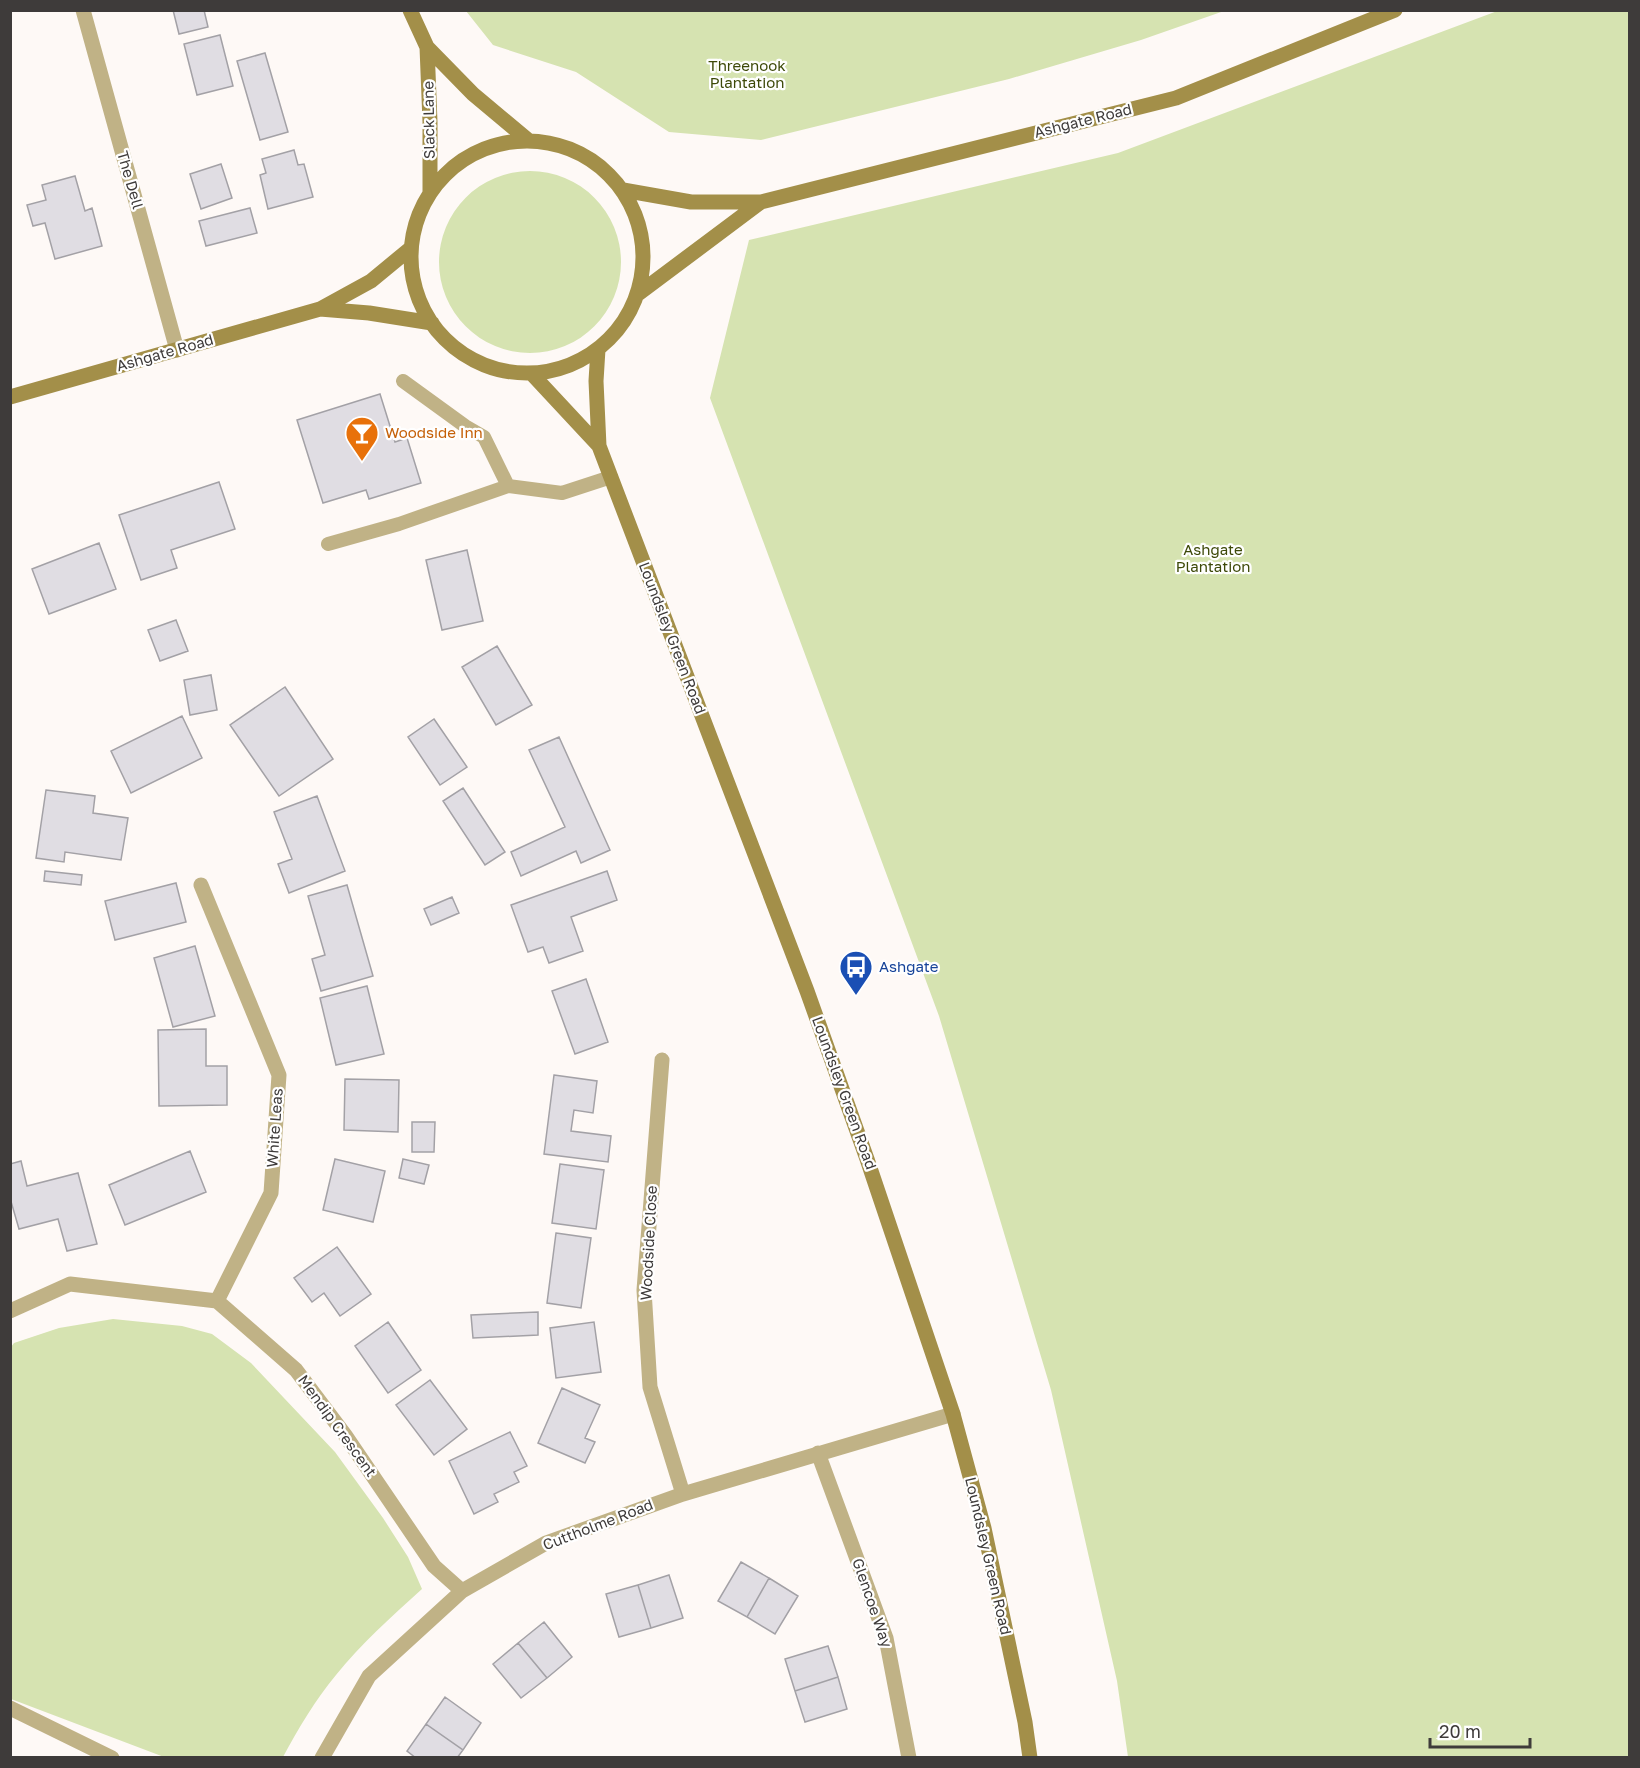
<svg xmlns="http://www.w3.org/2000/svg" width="1640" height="1768" viewBox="0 0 1640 1768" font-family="'Golos Text',sans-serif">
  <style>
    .green { fill: #d6e3b1 }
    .building { fill: #e0dde3; stroke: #a3a1a6; stroke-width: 1.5 }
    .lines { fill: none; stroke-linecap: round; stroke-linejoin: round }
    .lane { stroke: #c0b286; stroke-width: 14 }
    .street { stroke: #c0b286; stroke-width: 15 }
    .secondary { stroke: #a38f49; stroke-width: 15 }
    .labels { text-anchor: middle; stroke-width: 4.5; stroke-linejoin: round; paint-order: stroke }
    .park-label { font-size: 15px; fill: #3d4908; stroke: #fff }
    .street-label { font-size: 15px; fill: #3e3b3a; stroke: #fff }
    .food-label { font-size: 15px; fill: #c56008; stroke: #fff; text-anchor: start }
    .transit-label { font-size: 15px; fill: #164399; stroke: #fff; text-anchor: start }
  </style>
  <rect width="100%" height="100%" fill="#fef9f6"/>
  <path class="green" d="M1500,10L1629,11V1757H1128L1117,1681L1051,1390L939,1016L710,398L749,240L1118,153Z
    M466,11H1224L1141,40L1009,79L761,140L669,132L576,72L493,45Z
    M439 262a91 91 0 1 1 182 0a91 91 0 1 1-182 0Z
    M113,1319L182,1326L212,1334L251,1363L335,1452L383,1518L408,1557L422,1589C392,1616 361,1644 336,1675C316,1699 298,1729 283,1757H164L11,1699V1347L14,1343L59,1328Z"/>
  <path class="building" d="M173,10H204L208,27L179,34Z
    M220,35L233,86L197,95L184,44Z
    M265,53L288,132L260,140L237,61Z
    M294,150L298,165L304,164L313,197L268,209L260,175L266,173L262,159Z
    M221,164L232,198L201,209L190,174Z
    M75,176L85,211L92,208L102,246L55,259L45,223L33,226L27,205L46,200L42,185Z
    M250,208L257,233L206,246L199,221Z
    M380,394L395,442L407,438L421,483L369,499L366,490L323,503L297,420Z
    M219,482L235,529L171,550L177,568L141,580L119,515Z
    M99,543L116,589L49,614L32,569Z
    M467,550L483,621L442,630L426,560Z
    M176,620L188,651L160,661L148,630Z
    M497,646L532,705L496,725L462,667Z
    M211,675L217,710L190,715L184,680Z
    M285,687L333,759L279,796L230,725Z
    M182,716L202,758L131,793L111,751Z
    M434,719L467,767L440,785L408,737Z
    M559,737L610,850L581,863L576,851L521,876L511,852L565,827L529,750Z
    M463,788L505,852L485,865L443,801Z
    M46,790L95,796L93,813L128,818L121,860L65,852L64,862L36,858Z
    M317,796L345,871L289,893L278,864L292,859L274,812Z
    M45,871L82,875L81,885L44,881Z
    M607,871L617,900L571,917L583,951L549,963L543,947L528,952L511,905Z
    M176,883L186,922L115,940L105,901Z
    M347,885L373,976L321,991L312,959L325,955L308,896Z
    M452,897L459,913L431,925L424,909Z
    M195,946L215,1016L173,1027L154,958Z
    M586,979L608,1042L575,1054L552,991Z
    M367,986L384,1054L336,1065L320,998Z
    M206,1029V1066H227V1105L159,1106L158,1030Z
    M554,1075L597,1081L593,1113L574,1110L571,1131L611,1136L608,1162L544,1154Z
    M345,1079L399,1080L398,1132L344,1130Z
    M412,1122H435L434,1152H412Z
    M190,1151L206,1192L125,1225L109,1185Z
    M335,1159L385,1171L373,1222L323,1210Z
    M403,1159L429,1165L424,1184L399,1178Z
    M21,1161L27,1186L78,1173L97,1244L67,1251L58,1219L19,1229L10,1198V1164Z
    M560,1164L604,1170L596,1229L552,1223Z
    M556,1233L591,1238L581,1308L547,1303Z
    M337,1247L371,1294L340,1316L324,1293L312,1302L294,1278Z
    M538,1312V1335L473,1338L471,1315Z
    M388,1322L421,1370L388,1393L355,1346Z
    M594,1322L601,1372L556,1378L550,1328Z
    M430,1380L467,1429L434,1455L396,1405Z
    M562,1388L600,1405L585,1438L595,1442L585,1463L538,1443Z
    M510,1432L527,1466L514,1472L519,1482L494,1494L498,1502L474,1514L449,1461Z
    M741,1562L769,1578L747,1617L718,1601Z
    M669,1575L683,1618L651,1628L638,1585Z
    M769,1578L798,1596L775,1634L747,1617Z
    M638,1585L651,1628L619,1637L606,1594Z
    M544,1622L572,1657L547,1678L518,1643Z
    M518,1643L547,1678L521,1698L493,1664Z
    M828,1646L838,1677L795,1691L785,1659Z
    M838,1677L847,1709L805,1722L795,1691Z
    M445,1697L481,1723L463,1750L426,1724Z
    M426,1724L463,1750L457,1758H416L407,1751Z"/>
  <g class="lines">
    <path class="lane" d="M508,486L562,493L611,477
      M328,544L399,524L508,486L484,437L465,426L403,381"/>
    <path class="street" d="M83,10L177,350
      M201,885L279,1075L271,1193L217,1301
      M662,1060L644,1290L650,1387L683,1494
      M10,1311L70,1284L217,1301L296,1370L345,1435L434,1566L462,1591
      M818,1453L886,1638L909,1758
      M10,1708L112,1758
      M322,1758L369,1676L462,1591L546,1543L683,1494L953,1414"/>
    <path class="secondary" d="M410,10L427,47L473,94L528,140
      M427,47L430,122V193
      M411 257a116 116 0 1 1 232 0a116 116 0 1 1-232 0Z
      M623,190L691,202H761L1176,98L1395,10
      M638,294L761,202
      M320,309L369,313L432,323
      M598,349L596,381L599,446L807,991L867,1159L953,1414L984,1528L1025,1722L1030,1758
      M531,373L599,446
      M10,397L320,309L371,281L411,248"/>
  </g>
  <defs>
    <symbol id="bar-pin" viewBox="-11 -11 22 30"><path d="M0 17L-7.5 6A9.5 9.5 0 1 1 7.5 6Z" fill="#e8710a" stroke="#fff"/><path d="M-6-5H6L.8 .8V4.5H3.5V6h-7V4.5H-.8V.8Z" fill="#fff"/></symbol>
    <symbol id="bus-pin" viewBox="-11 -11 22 30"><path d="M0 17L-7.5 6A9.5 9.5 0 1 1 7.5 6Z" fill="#1a4fb4" stroke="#fff"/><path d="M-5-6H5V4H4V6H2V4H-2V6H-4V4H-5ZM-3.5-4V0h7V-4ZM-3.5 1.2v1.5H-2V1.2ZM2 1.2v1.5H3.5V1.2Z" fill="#fff"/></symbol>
  </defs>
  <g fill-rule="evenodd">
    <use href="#bar-pin" x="343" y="414" width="38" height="52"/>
    <use href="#bus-pin" x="837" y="948" width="38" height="52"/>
  </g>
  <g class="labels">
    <g class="park-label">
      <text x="747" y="71">Threenook<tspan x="747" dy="17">Plantation</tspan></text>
      <text x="1213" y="555">Ashgate<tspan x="1213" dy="17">Plantation</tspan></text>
    </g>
    <g class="street-label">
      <text transform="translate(429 120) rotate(-91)" y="5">Slack Lane</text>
      <text transform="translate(1083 121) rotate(-14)" y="5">Ashgate Road</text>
      <text transform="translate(130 180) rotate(74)" y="5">The Dell</text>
      <text transform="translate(165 353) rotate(-16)" y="5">Ashgate Road</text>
      <text transform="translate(672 638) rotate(69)" y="5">Loundsley Green Road</text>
      <text transform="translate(844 1093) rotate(70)" y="5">Loundsley Green Road</text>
      <text transform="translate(275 1128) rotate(-86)" y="5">White Leas</text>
      <text transform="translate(649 1243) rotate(-87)" y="5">Woodside Close</text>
      <text transform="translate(337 1426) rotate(54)" y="5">Mendip Crescent</text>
      <text transform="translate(598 1525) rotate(-21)" y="5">Cuttholme Road</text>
      <text transform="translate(988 1556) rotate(77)" y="5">Loundsley Green Road</text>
      <text transform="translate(872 1603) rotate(71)" y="5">Glencoe Way</text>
    </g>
    <g class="food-label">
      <text x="385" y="438">Woodside Inn</text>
    </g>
    <g class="transit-label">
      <text x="879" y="972">Ashgate</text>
    </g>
  </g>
  <rect width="1640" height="1768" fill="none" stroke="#3e3b3a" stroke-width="24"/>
  <path d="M1430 1738v9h100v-9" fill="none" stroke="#3e3b3a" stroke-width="3"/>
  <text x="1439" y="1738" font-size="18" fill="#3e3b3a" stroke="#ffffff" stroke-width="4.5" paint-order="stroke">20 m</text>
</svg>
